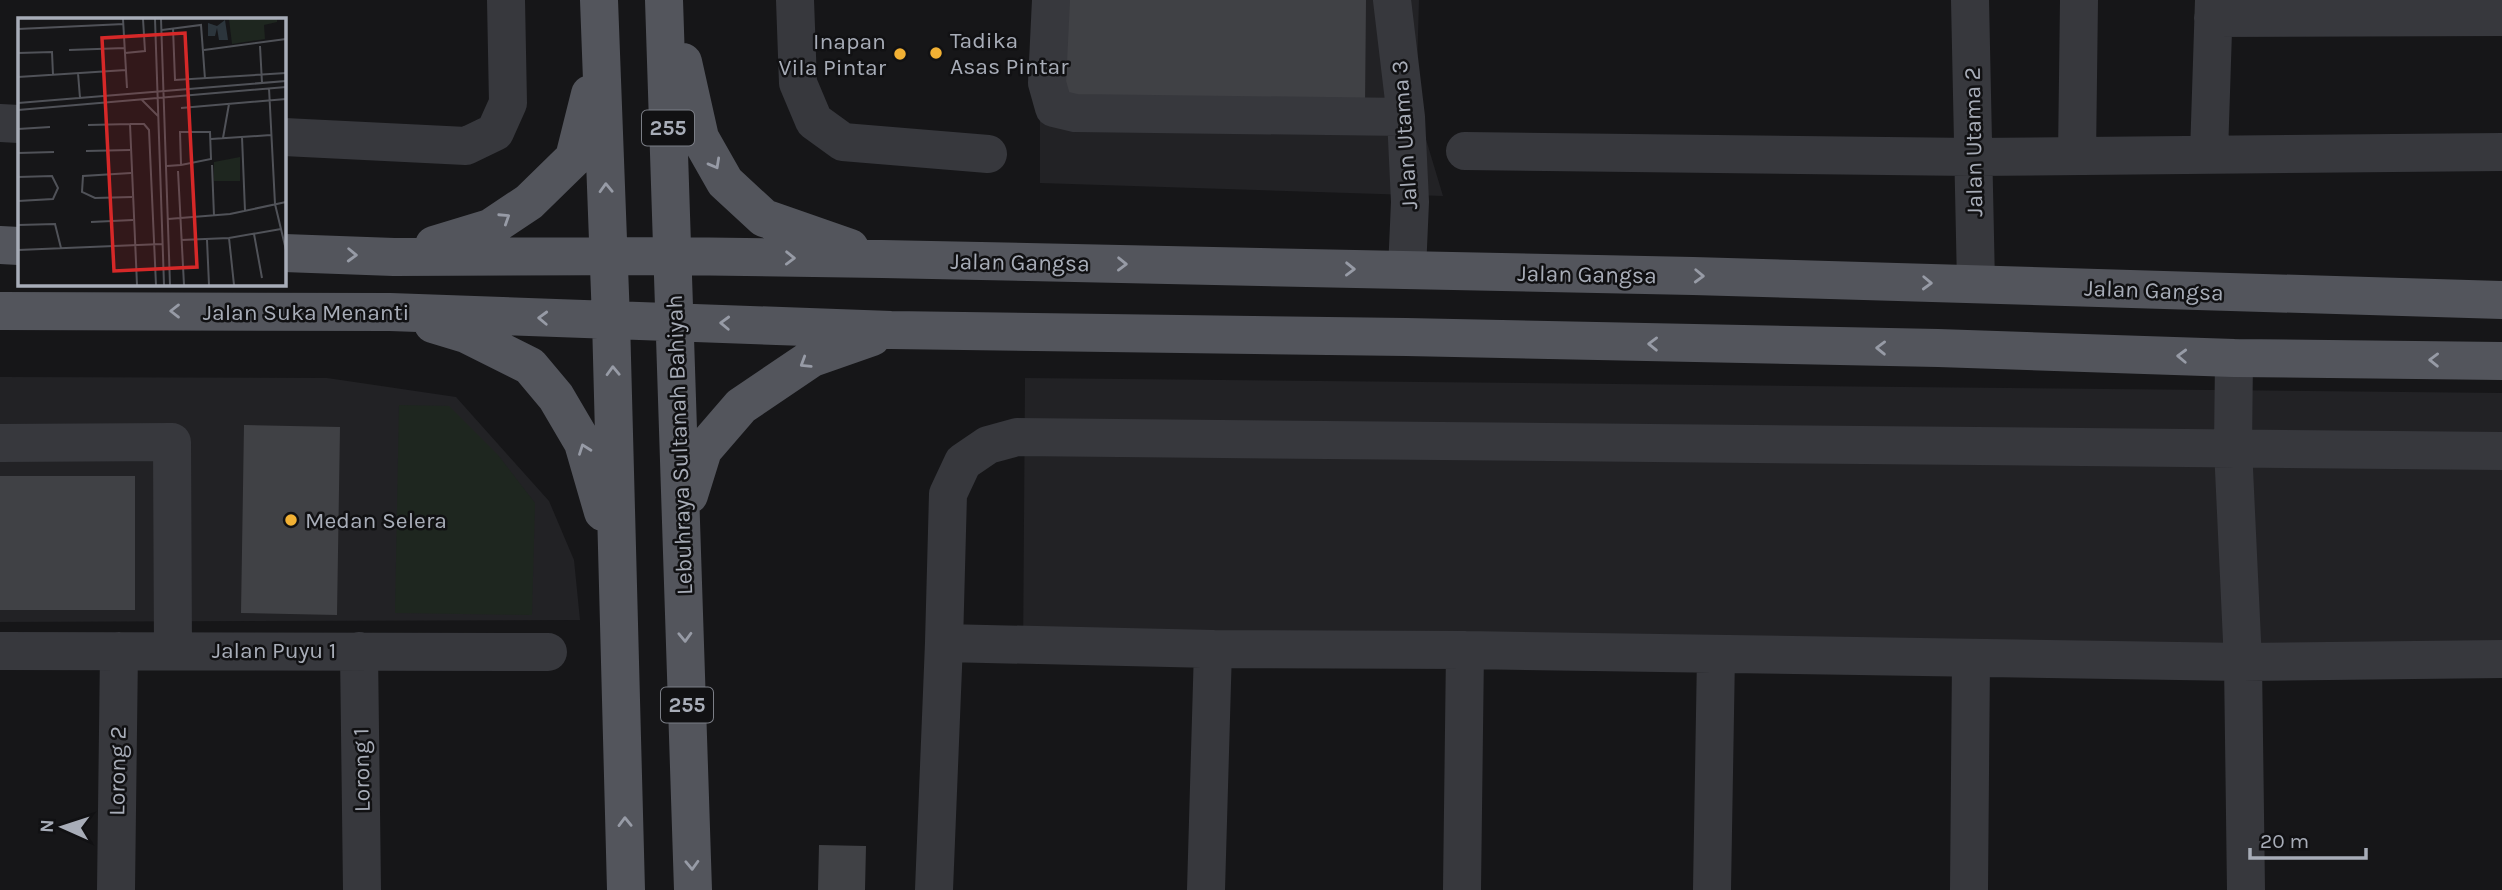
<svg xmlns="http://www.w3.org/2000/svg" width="2502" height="890" viewBox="0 0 2502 890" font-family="Karla,sans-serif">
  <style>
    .built { fill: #222225 }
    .green { fill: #1e261f }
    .building { fill: #404145 }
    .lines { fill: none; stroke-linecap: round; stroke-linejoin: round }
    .minor { stroke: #37383d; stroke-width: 38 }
    .major { stroke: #53555c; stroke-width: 38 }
    .oneway { stroke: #979ba6 }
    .poi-dot { fill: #f2b134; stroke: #111113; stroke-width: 2.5 }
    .labels { text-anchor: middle; stroke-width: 5; stroke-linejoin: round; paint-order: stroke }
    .shield { fill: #111113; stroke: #7b7e86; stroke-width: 2 }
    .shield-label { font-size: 21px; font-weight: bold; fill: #a8adb8 }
    .poi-label { font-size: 23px; fill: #a8adb8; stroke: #111113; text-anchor: start }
    .street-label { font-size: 23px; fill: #a8adb8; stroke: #111113 }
    .inset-road { fill: none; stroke: #505258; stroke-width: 2 }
    .view { fill: #d62828; fill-opacity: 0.15; stroke: #d62828; stroke-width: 3.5 }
    .inset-edge { fill: none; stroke: #a8adb8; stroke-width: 3.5 }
  </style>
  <rect width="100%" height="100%" fill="#161618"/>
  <path class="built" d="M1040,0H1419L1416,106L1443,196L1040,183Z
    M0,377L327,378L456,397L549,501L574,560L580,620L0,622Z
    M1025,378L2502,393V675L1023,660Z"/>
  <path class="green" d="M399,405L449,406L498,455L535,503L532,615L395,613Z"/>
  <path class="building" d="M1063,0H1366L1365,106L1061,100Z
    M244,425L340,427L337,615L241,613Z
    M0,476H135V610H0Z
    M819,845L866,846L865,890H818Z"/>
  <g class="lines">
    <path class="minor" d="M795,0L798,83L814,121L843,142L988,154
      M1051,0L1047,83L1054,108L1075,113L1406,117
      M1392,0L1406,117L1410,202L1407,270
      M1970,0L1976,284
      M2213,18L2502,17
      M0,123L19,124
      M284,137L466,146L495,132L508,103L506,0
      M1465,151L1973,157L2502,152
      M2209,154L2214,0
      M2077,156L2079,0
      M2234,358L2233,448L2243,662L2246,890
      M0,443L172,442L173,650
      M944,643L948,494L963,462L988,445L1017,437L2502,451
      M0,651L548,652
      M359,651L362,890
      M116,890L119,651
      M934,890L944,643L1213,649L1465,650L2243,662L2502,659
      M1206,890L1213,649
      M1462,890L1465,650
      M1712,890L1716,655
      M1969,890L1971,658"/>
    <path class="major" d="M599,0L611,320L626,890
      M664,0L693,890
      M683,62L700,138L725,182L764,218L850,248
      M0,245L19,246
      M434,245L490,228L529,202L574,158L590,94
      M284,253L394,257L672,256L882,259L1693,276L2502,300
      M0,311L390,312L891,330L1406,337L1938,348L2234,358L2502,361
      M433,324L466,334L530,366L556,397L583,443L603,512
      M689,495L703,450L741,406L812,358L872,337"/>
  </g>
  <defs><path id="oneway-chevron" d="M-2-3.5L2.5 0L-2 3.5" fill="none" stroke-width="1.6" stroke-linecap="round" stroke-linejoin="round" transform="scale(1.75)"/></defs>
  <g class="oneway">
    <use href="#oneway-chevron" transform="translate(715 164) rotate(61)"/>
    <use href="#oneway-chevron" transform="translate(606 188) rotate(-92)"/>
    <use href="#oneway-chevron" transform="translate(505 218) rotate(-33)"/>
    <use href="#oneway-chevron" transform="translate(352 255) rotate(2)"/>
    <use href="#oneway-chevron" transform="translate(790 258) rotate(1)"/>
    <use href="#oneway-chevron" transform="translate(1122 264) rotate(1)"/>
    <use href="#oneway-chevron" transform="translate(1350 269) rotate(1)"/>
    <use href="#oneway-chevron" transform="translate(1699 276) rotate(2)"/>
    <use href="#oneway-chevron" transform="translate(1927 283) rotate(2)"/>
    <use href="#oneway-chevron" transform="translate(175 311) rotate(-180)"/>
    <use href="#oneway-chevron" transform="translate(543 318) rotate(-178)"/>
    <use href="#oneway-chevron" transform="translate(725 323) rotate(-178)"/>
    <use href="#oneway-chevron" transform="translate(1653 344) rotate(-179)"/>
    <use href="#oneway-chevron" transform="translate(1881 348) rotate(-179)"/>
    <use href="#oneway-chevron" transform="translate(2182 356) rotate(-178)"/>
    <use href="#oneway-chevron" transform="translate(2434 360) rotate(-179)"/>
    <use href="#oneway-chevron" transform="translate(805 363) rotate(148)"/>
    <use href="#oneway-chevron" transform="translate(613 371) rotate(-92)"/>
    <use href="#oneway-chevron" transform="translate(584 449) rotate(-110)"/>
    <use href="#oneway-chevron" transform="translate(685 637) rotate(88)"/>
    <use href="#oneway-chevron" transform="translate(625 822) rotate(-91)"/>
    <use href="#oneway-chevron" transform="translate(692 865) rotate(88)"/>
  </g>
  <g class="poi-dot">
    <circle cx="936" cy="53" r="7"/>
    <circle cx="900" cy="54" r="7"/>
    <circle cx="291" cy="520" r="7"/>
  </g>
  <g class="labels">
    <g class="shield">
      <rect x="642" y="110.5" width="52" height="35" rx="5"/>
      <rect x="661" y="687.5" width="52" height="35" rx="5"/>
    </g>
    <g class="shield-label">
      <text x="668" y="135">255</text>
      <text x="687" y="712">255</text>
    </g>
    <g class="poi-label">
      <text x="950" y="48">Tadika<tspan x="950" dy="26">Asas Pintar</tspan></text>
      <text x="886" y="49" text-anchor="end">Inapan<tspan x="886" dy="26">Vila Pintar</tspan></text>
      <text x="305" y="528">Medan Selera</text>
    </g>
    <g class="street-label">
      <text transform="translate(1404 135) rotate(-94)" y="8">Jalan Utama 3</text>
      <text transform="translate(1973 142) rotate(-91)" y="8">Jalan Utama 2</text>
      <text transform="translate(1020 262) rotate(1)" y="8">Jalan Gangsa</text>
      <text transform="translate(1587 274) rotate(1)" y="8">Jalan Gangsa</text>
      <text transform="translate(2154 290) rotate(2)" y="8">Jalan Gangsa</text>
      <text x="306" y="320">Jalan Suka Menanti</text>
      <text transform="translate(679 445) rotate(-92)" y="8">Lebuhraya Sultanah Bahiyah</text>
      <text x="274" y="658">Jalan Puyu 1</text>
      <text transform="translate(361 770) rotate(-91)" y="8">Lorong 1</text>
      <text transform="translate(117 771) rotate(-89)" y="8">Lorong 2</text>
    </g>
  </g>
  <g transform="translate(18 18)">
    <rect width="268" height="268" fill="#161618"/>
    <path d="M211,1H259V4L246,7L247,21L214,26ZM222,139V163H196V144Z" fill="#1e261f"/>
    <path d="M207,2L210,22H201L199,10L197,18H190V5L199,8Z" fill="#2c353c"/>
    <path class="inset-road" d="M105,1L109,70M137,1L146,267M143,1L152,267M155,10L157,62L268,55M0,11L106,6M144,12L183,7L187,61M242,28L244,65M51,32L107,30M186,32L268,21M0,35L34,34L35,57M107,35L127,33L125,1M60,55L62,80M0,59L108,52M251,70L257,186L268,232M124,82L140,98M0,85L268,63M163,90L268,81M0,92L268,69M112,106H126L131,112L138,267M70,107L112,106L119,267M0,111L32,109M224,119L227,193M205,120L211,86M193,121L253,117M68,133L112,132M0,135L36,134M194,147L196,198M149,148L163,147L193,141L192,114H162L163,147M160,153L166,267M113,155L65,158L64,174L77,180L114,179M0,159L34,158L40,170L35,181L0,183M150,201L212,196L268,184M73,204L115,202M0,207L37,206L43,230M236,216L244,260M211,220L216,267M163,222L211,220L263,211M189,222L191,267M0,232L144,226"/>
    <path class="view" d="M167,15L179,249L96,253L84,20Z"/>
    <rect width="268" height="268" class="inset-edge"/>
  </g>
  <g transform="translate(63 827) rotate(273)" stroke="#111113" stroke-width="5" paint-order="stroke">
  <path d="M0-5L12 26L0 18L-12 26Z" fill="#a8adb8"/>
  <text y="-10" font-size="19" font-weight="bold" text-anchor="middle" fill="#a8adb8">N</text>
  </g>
  <path d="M2250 848v10h116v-10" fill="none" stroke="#a8adb8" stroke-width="3.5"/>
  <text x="2260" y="848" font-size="21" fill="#a8adb8" stroke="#111113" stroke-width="5" paint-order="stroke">20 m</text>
</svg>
